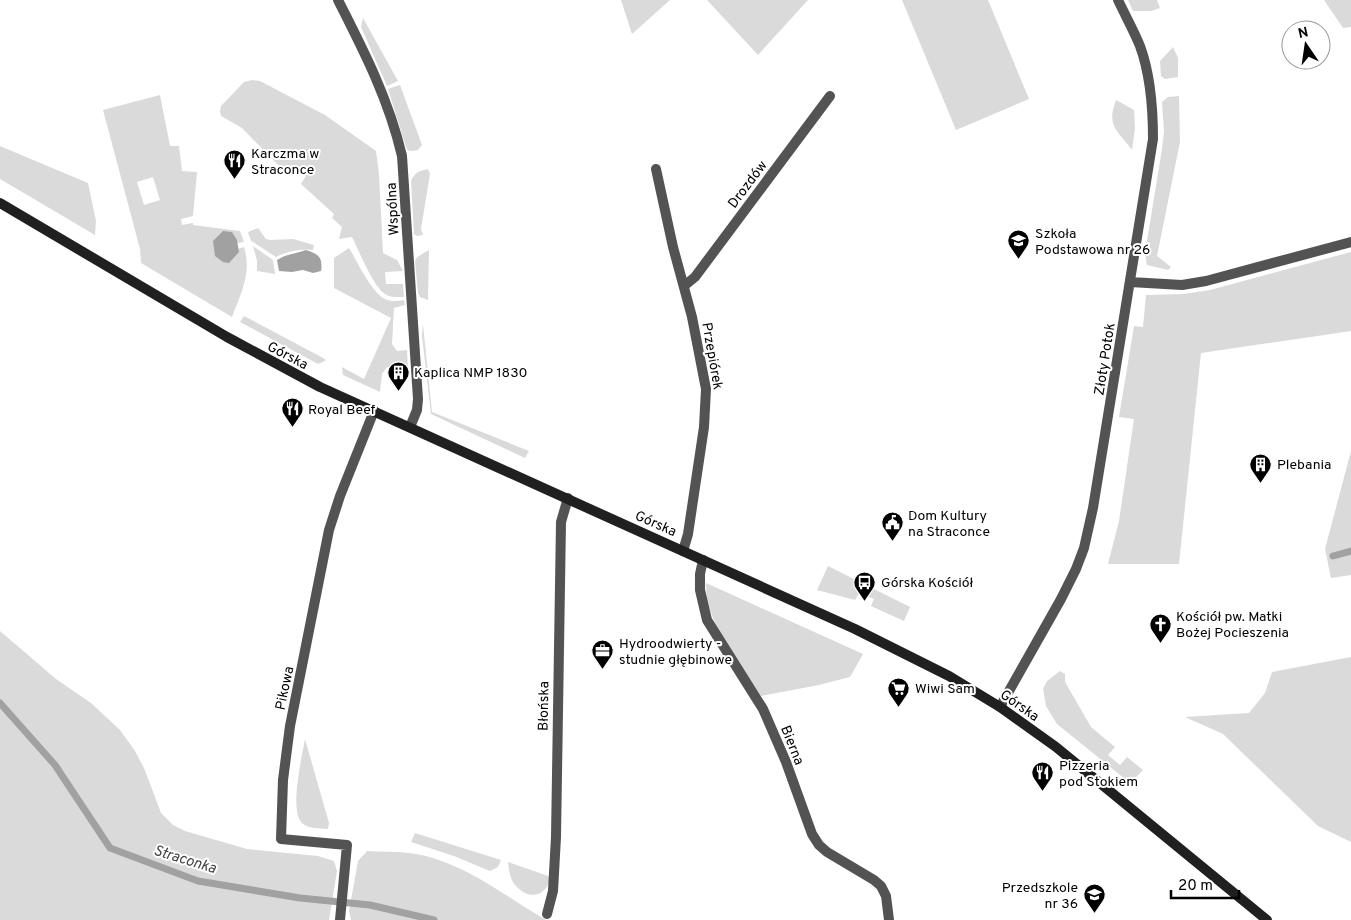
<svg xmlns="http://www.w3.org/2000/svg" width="1351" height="920" viewBox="0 0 1351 920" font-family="Overpass,sans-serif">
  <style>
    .green { fill: #dadada; fill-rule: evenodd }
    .water { fill: #a1a1a1 }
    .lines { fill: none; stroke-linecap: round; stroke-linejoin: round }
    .stream { stroke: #a1a1a1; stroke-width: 7 }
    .street { stroke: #535353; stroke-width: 10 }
    .secondary { stroke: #202020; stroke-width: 10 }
    .labels { text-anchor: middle; stroke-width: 4; stroke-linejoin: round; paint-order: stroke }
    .poi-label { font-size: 14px; fill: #000; stroke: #fff; text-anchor: start }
    .street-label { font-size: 14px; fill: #000; stroke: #fff }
    .water-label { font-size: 15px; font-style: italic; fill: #424242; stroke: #fff }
  </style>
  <rect width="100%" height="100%" fill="#fff"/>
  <path class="green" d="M621,0H670L632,34Z
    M707,0H808L758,55Z
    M902,0H988L1029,99L956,130Z
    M1128,0H1157L1160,8L1151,11H1133Z
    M1324,0H1351V27L1343,28Z
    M363,18L398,81L387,86L361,27Z
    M1173,47L1178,58V77L1165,79L1161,76L1160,61Z
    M252,80L260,81L325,115L376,151L379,174L383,253L397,260L403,271L385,272L386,284H403L404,297C398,297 390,298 385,294C373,286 359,251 352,237L339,239L342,227L332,218L334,214L301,184L306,176L298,168L293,175L277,164L242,128L221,116L220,111L221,106L244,82Z
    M400,85L422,145L418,150L412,151L407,150L388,89Z
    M160,95L170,146H179L182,171L197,172L193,216L181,219L182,225L193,223V225L240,231L244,242L237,243L232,232L239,252L238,249L244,247C252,273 241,293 232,317L141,263L140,249L103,110ZM153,177L160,200L144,205L137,182Z
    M1179,96L1180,142L1157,256L1171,267L1168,270L1147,265L1145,253L1162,149L1164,131L1162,102L1168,97Z
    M1116,100L1134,110L1135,128L1132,150C1117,130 1106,126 1116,100Z
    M0,146L88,183L96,221L95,235L0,179Z
    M428,169L430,174L421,229L423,235L417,236L414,234L411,181C415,172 419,171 428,169Z
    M258,228L266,239L270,240L293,239L314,245L313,250C303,248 285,252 276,257L253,242L251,241L248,232Z
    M253,246L273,260L275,274L257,271V261Z
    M349,248C357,261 371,292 385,299C392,302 398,301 404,300L405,305L394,308L392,344L397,351L407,350L408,369L387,367L382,374L380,392L343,375L342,367L364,379L391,318L334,288V258Z
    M429,250L428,300L420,297L418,293L415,261L417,257Z
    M1351,252V331L1201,353L1179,564H1108L1119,521L1134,419L1119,417L1134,326L1143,327L1146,295L1184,294L1210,290Z
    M244,316L325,359V361L318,364L240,322Z
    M423,324L432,412L529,451L525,458L431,414L422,336Z
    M1351,451V575L1331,578L1325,549Z
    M828,566L910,607L904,621L871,606L874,599L859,593L855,600L817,590Z
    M706,583L863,654L850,677L819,685L761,696C740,663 705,623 706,583Z
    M0,631L56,679L91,703L120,730L135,751L144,768L161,813L173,825L185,831L247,849L318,856L334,861L337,871L329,920H0Z
    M1351,657V842L1318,826L1223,734L1185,717L1249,713L1265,693L1272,672Z
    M1060,671L1065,674V682L1091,727L1115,747L1108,755L1120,765L1127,757L1143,770L1130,783L1057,724L1046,706L1043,689L1047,681Z
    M305,739L329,823L328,829C320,828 308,829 302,823C289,810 302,757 305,739Z
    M415,833L501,860L498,867L490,871L454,856L411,842Z
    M367,851C381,852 395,851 409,853C460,859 503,895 546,920H351L349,911L358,861Z
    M508,862L551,877C546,897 529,901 515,885C510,879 509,870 508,862Z"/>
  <path class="water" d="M223,231L232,232L237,240L239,252L229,263L223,262L215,256L213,241Z
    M306,250C319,254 323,258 321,271L313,273L303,270L292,272L279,271L277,260C286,254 295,254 306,250Z"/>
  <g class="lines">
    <path class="stream" d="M1333,556L1351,551
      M0,703L55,765L110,848L198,881L300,898L370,905L434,920"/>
    <path class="street" d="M338,0C364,51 389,100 402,156L418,399L417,410L410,427
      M656,169L673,247L692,317L706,389L704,427L688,534L683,551
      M1130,282L1182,285L1206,281L1351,242
      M684,286L695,277L830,96
      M703,560L700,574V590L707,620L763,709L786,762L812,834L819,845L827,852L874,880L881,886L886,896L889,920
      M1000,707L1061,599L1076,569L1084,548L1093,508L1153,139C1153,108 1151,76 1140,46C1134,31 1125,15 1118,0
      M547,914L553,891L556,837L561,522L568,498
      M340,920L347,845L281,839L283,780L290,726L329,530L340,496L374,411"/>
    <path class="secondary" d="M0,203L227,337L320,387L855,629L949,676L1000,707L1056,747L1267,920"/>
  </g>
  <defs>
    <symbol id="restaurant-pin" viewBox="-11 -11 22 30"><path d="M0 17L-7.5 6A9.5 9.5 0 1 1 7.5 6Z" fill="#000" stroke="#fff"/><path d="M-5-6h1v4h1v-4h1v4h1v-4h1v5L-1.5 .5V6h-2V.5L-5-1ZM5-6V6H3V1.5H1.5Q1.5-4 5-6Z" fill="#fff"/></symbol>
    <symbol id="school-pin" viewBox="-11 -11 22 30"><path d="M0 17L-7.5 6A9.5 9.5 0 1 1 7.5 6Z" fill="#000" stroke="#fff"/><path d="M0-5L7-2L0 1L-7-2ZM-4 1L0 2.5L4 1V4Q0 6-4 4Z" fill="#fff"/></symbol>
    <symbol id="building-pin" viewBox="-11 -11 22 30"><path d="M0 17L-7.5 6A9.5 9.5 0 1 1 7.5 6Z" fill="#000" stroke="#fff"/><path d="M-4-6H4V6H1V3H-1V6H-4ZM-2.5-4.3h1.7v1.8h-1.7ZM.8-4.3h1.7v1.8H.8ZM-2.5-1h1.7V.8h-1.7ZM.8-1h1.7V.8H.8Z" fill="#fff"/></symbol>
    <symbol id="civic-pin" viewBox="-11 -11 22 30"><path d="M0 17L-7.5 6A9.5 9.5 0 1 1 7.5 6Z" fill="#000" stroke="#fff"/><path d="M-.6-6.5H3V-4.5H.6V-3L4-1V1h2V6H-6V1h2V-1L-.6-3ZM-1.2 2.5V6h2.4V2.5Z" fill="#fff"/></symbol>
    <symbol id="bus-pin" viewBox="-11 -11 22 30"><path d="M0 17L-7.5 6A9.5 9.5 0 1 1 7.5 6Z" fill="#000" stroke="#fff"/><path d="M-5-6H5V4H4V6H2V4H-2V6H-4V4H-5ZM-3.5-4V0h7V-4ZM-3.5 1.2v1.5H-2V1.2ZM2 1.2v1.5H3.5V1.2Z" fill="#fff"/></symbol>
    <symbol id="church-pin" viewBox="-11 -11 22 30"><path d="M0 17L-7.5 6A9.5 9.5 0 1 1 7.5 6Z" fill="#000" stroke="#fff"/><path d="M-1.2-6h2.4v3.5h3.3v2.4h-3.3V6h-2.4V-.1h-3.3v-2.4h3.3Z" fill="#fff"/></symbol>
    <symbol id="office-pin" viewBox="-11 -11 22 30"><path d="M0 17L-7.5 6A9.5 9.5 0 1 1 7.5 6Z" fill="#000" stroke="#fff"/><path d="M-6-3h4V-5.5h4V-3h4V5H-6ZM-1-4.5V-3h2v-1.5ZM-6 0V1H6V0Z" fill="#fff"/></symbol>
    <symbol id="supermarket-pin" viewBox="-11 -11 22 30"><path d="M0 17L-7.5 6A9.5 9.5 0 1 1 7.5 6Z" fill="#000" stroke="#fff"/><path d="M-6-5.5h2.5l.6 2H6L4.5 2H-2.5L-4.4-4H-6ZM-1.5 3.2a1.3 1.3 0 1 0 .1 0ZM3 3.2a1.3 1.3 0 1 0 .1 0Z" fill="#fff"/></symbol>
  </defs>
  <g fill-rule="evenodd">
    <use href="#restaurant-pin" x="222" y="148" width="25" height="34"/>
    <use href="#school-pin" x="1006" y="228" width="25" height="34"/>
    <use href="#building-pin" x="386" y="360" width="25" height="34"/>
    <use href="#restaurant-pin" x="280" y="396" width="25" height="34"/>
    <use href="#building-pin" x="1248" y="452" width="25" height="34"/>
    <use href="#civic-pin" x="880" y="510" width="25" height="34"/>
    <use href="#bus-pin" x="852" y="570" width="25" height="34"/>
    <use href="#church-pin" x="1148" y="612" width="25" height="34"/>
    <use href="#office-pin" x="590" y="638" width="25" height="34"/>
    <use href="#supermarket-pin" x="886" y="676" width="25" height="34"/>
    <use href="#restaurant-pin" x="1030" y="760" width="25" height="34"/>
    <use href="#school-pin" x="1082" y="882" width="25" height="34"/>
  </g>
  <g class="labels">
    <g class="poi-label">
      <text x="251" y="158">Karczma w<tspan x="251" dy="16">Straconce</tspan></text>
      <text x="1035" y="238">Szkoła<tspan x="1035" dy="16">Podstawowa nr 26</tspan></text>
      <text x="414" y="377">Kaplica NMP 1830</text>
      <text x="308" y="414">Royal Beef</text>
      <text x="1277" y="469">Plebania</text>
      <text x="908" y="520">Dom Kultury<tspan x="908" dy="16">na Straconce</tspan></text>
      <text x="881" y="587">Górska Kościół</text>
      <text x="1176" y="621">Kościół pw. Matki<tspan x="1176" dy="16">Bożej Pocieszenia</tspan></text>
      <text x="619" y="648">Hydroodwierty -<tspan x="619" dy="16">studnie głębinowe</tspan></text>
      <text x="915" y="693">Wiwi Sam</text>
      <text x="1059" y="770">Pizzeria<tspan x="1059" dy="16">pod Stokiem</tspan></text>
      <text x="1078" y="892" text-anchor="end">Przedszkole<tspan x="1078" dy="16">nr 36</tspan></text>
    </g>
    <g class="street-label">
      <text transform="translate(747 184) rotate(-53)" y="5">Drozdów</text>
      <text transform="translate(392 209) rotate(-93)" y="5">Wspólna</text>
      <text transform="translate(288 355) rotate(28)" y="5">Górska</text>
      <text transform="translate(713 356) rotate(80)" y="5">Przepiórek</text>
      <text transform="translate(1104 359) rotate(-81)" y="5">Złoty Potok</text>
      <text transform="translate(656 523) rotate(24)" y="5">Górska</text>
      <text transform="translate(284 688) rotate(-78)" y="5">Pikowa</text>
      <text transform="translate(1020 705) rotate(35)" y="5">Górska</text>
      <text transform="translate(543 706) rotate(-89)" y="5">Błońska</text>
      <text transform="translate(793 745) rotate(68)" y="5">Bierna</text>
    </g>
    <g class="water-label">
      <text transform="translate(185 859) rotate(17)" y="5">Straconka</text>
    </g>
  </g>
  <g transform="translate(1306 45) rotate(347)"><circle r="24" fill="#ffffff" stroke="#999999"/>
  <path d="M0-4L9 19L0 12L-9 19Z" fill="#000000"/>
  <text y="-8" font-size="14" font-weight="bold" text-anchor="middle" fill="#000000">N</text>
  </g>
  <path d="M1171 890v8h68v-8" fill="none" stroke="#000000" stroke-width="2.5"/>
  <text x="1178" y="890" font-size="15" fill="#000000" stroke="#ffffff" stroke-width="4" paint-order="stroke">20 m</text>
</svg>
